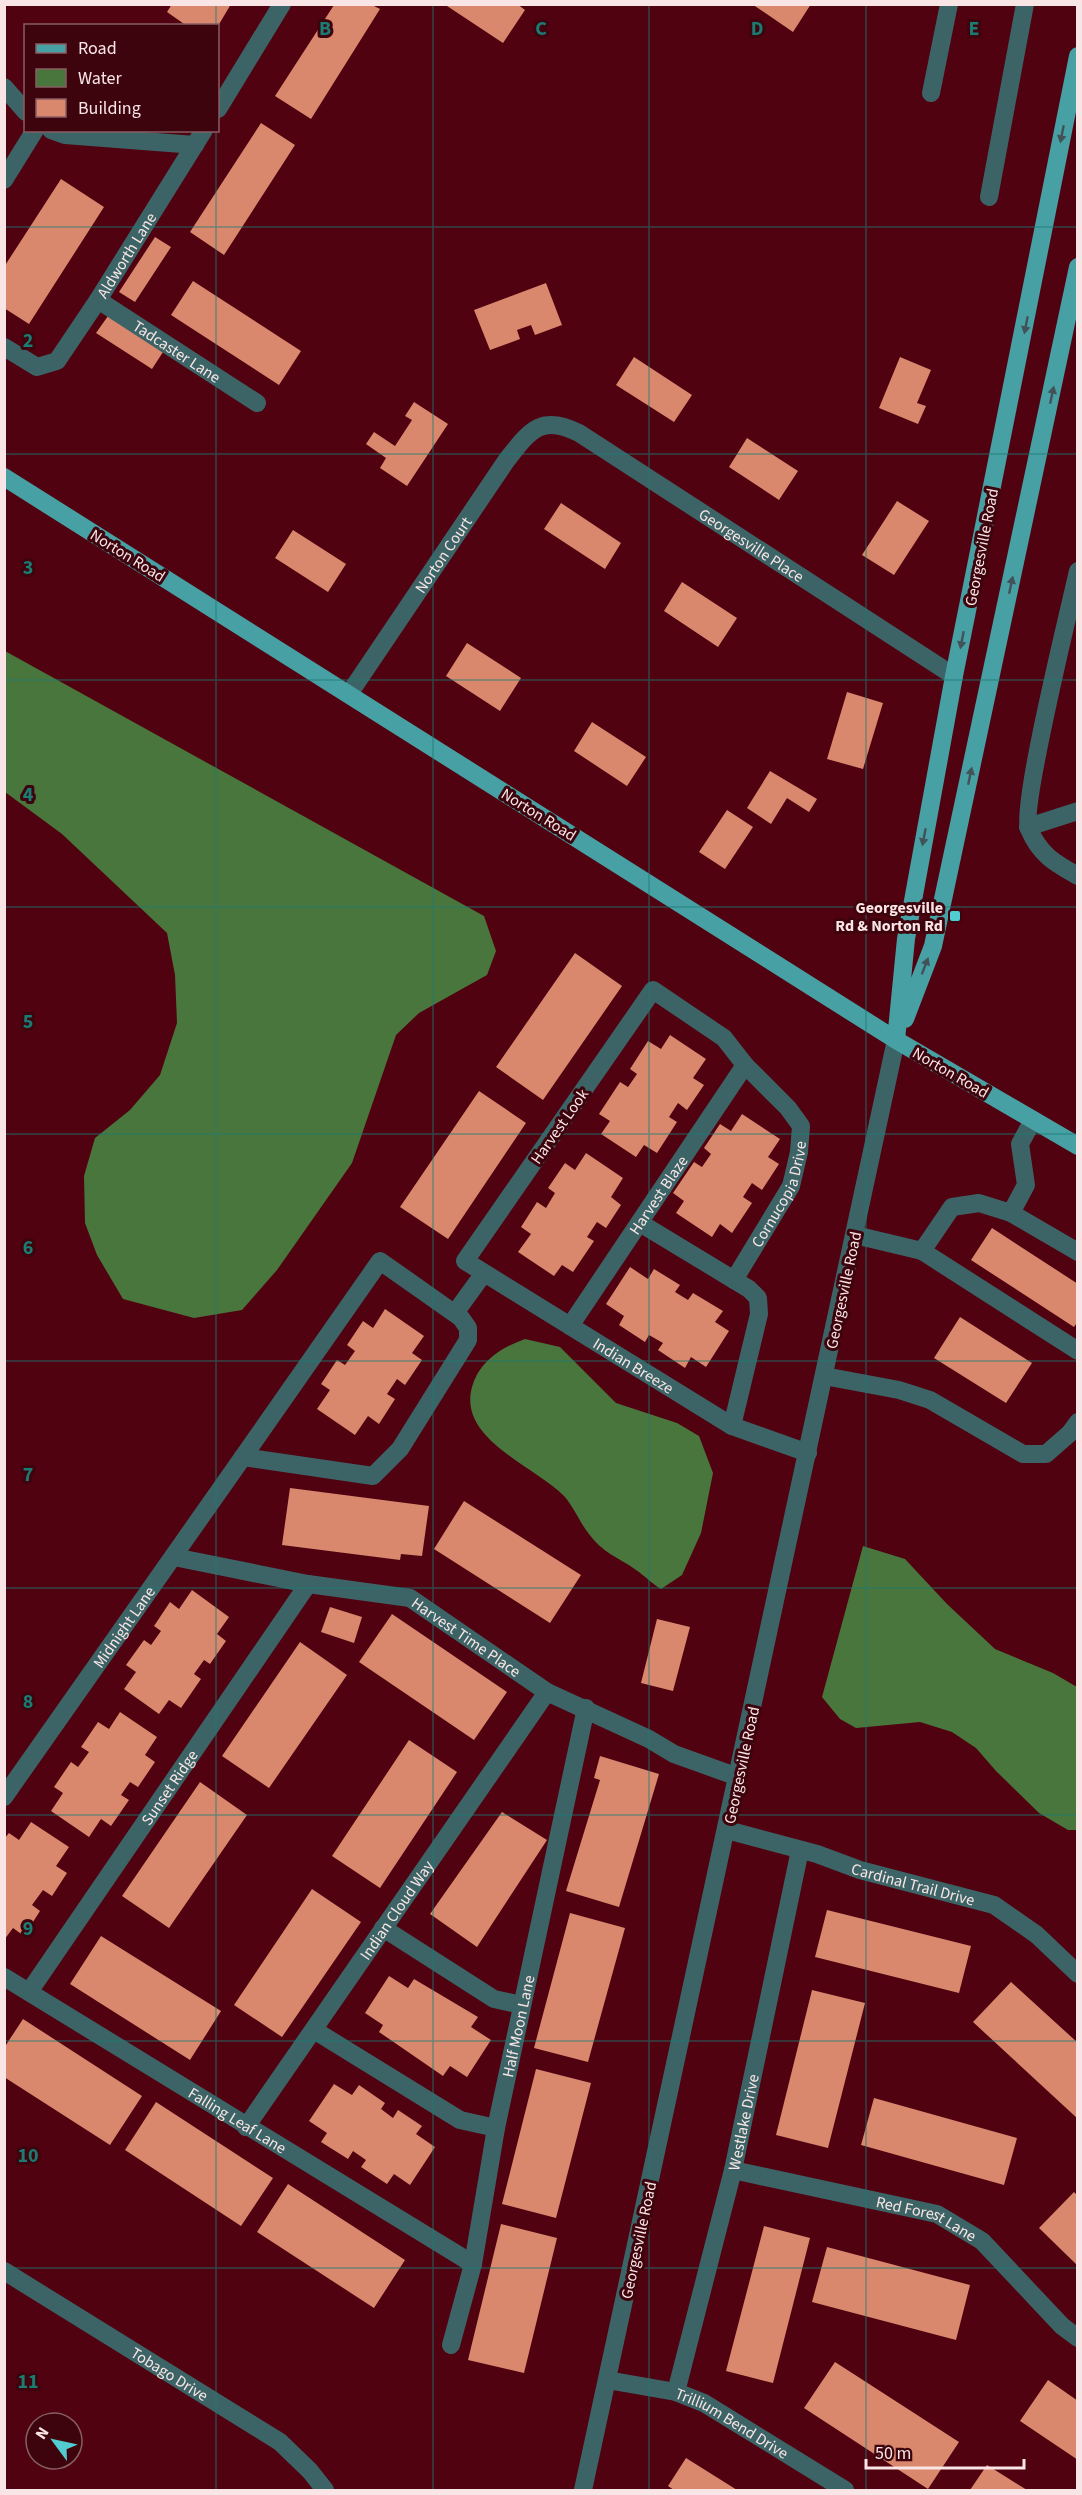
<svg xmlns="http://www.w3.org/2000/svg" width="1082" height="2495" viewBox="0 0 1082 2495" font-family="'Source Sans 3',sans-serif">
  <style>
    .water { fill: #49763c }
    .building { fill: #d9886d }
    .lines { fill: none; stroke-linecap: round; stroke-linejoin: round }
    .minor { stroke: #3c6466; stroke-width: 18 }
    .major { stroke: #47a0a3; stroke-width: 18 }
    .oneway { fill: #425258 }
    .grid { fill: none; stroke: #1b7c74; stroke-width: 1.5; stroke-opacity: 0.55 }
    .poi-dot { fill: #51ccd1; stroke: #3d040d; stroke-width: 2 }
    .labels { text-anchor: middle; stroke-width: 6; stroke-linejoin: round; paint-order: stroke }
    .street-label { font-size: 16px; fill: #f9e5e5; stroke: #3d040d }
    .poi-label { font-size: 16px; font-weight: bold; fill: #f9e5e5; stroke: #3d040d; text-anchor: end }
    .grid-label { font-size: 20px; text-anchor: middle; font-weight: bold; fill: #1b7c74; stroke: #3d040d; stroke-width: 6; stroke-linejoin: round; paint-order: stroke }
  </style>
  <rect width="100%" height="100%" fill="#500211"/>
  <path class="water" d="M5,651L484,916L496,951L487,975L419,1013L396,1035L352,1163L277,1270L242,1310L194,1318L123,1299L97,1255L85,1223L84,1176L95,1138L130,1110L160,1075L177,1023L175,975L167,933L62,834L5,792Z
    M525,1339L560,1347L616,1403L677,1423L699,1436L713,1473L701,1533L682,1575L661,1589C651,1583 645,1576 636,1570C617,1556 605,1555 589,1534C580,1523 574,1507 564,1496C532,1464 452,1437 474,1381C483,1359 503,1347 525,1339Z
    M863,1546L905,1559L947,1604L995,1649L1053,1673L1077,1687V1830H1068L1039,1813L996,1771L976,1748L952,1732L920,1722L856,1728L840,1719L822,1697Z"/>
  <path class="building" d="M172,4H231L218,26H187L167,12Z
    M444,4H517L525,10L503,43Z
    M752,4H811L793,32Z
    M334,5H372L380,9L311,119L275,96Z
    M261,123L295,145L224,255L190,232Z
    M61,179L104,207L29,324L4,308V267Z
    M155,237L171,247L135,302L119,292Z
    M193,281L301,351L279,385L171,315Z
    M546,283L562,325L535,335L531,325L517,330L520,339L490,350L474,310Z
    M108,316L163,352L152,369L96,333Z
    M634,357L692,395L674,422L616,385Z
    M900,357L931,370L917,403L926,406L918,424L879,408Z
    M414,402L448,424L407,486L380,468L386,458L366,444L374,432L395,446L412,420L405,416Z
    M747,438L798,471L779,500L729,467Z
    M897,501L929,521L894,575L862,555Z
    M561,503L621,543L605,569L544,529Z
    M293,530L346,564L328,592L275,558Z
    M682,582L737,618L718,647L664,611Z
    M467,643L521,678L500,711L446,676Z
    M847,692L883,703L863,769L827,759Z
    M592,722L646,757L627,786L574,751Z
    M770,771L817,799L809,812L787,798L771,824L747,808Z
    M727,810L753,827L725,869L699,852Z
    M575,953L622,986L543,1100L496,1067Z
    M670,1035L706,1059L693,1078L704,1085L687,1110L678,1103L669,1117L677,1122L657,1153L644,1145L636,1157L601,1134L610,1121L599,1114L620,1082L628,1087L637,1074L630,1069L648,1041L661,1049Z
    M479,1091L526,1123L448,1239L400,1207Z
    M742,1114L780,1139L768,1157L779,1164L762,1190L752,1183L743,1197L752,1203L732,1233L720,1224L712,1237L676,1213L684,1201L673,1193L694,1162L702,1167L711,1154L704,1148L720,1124L731,1131Z
    M586,1153L623,1178L611,1197L621,1205L606,1228L597,1222L587,1237L594,1241L573,1272L562,1265L554,1276L518,1252L531,1234L521,1227L537,1202L546,1208L555,1193L548,1188L565,1163L575,1170Z
    M992,1228L1078,1284V1321L1074,1327L971,1260Z
    M630,1267L648,1279L654,1269L680,1285L675,1292L688,1300L693,1293L723,1311L715,1322L729,1331L706,1367L691,1357L685,1368L658,1350L663,1343L649,1335L645,1342L619,1325L624,1316L606,1304Z
    M385,1309L424,1336L412,1353L422,1360L405,1385L397,1379L387,1394L395,1399L379,1424L368,1416L355,1435L317,1409L330,1390L321,1384L337,1360L345,1365L355,1351L347,1345L363,1321L373,1328Z
    M960,1317L1032,1363L1006,1403L934,1358Z
    M290,1488L429,1506L422,1556L401,1554L400,1560L282,1545Z
    M464,1501L581,1575L550,1623L434,1549Z
    M192,1590L229,1617L217,1634L226,1641L210,1664L204,1660L194,1674L201,1679L181,1708L169,1700L159,1714L124,1689L136,1672L126,1665L144,1640L151,1645L161,1631L154,1626L170,1602L179,1609Z
    M330,1607L362,1617L354,1643L321,1632Z
    M392,1614L507,1692L474,1740L359,1662Z
    M657,1619L690,1627L673,1691L641,1683Z
    M300,1642L347,1675L269,1788L222,1756Z
    M120,1712L157,1737L145,1755L155,1762L138,1787L130,1782L121,1795L129,1800L111,1826L101,1819L89,1837L51,1811L63,1793L54,1787L71,1762L78,1767L89,1752L81,1747L98,1722L109,1729Z
    M409,1740L457,1772L380,1888L332,1856Z
    M600,1756L659,1774L619,1907L566,1891L600,1780L594,1778Z
    M200,1782L247,1815L169,1928L122,1896Z
    M502,1812L547,1840L477,1947L430,1914Z
    M31,1822L69,1847L56,1866L67,1873L52,1896L43,1890L32,1905L40,1911L24,1936L13,1928L4,1940V1839L9,1833L19,1840Z
    M312,1889L361,1922L282,2037L234,2005Z
    M827,1910L971,1946L959,1993L815,1957Z
    M570,1913L625,1928L588,2062L534,2048Z
    M101,1936L221,2011L190,2060L70,1984Z
    M389,1976L408,1988L414,1979L478,2017L471,2027L491,2040L467,2077L450,2066L443,2076L379,2032L383,2025L365,2013Z
    M1011,1982L1078,2043V2119L973,2022Z
    M812,1990L865,2003L828,2148L776,2135Z
    M23,2019L142,2096L110,2145L4,2077V2048Z
    M536,2069L591,2083L556,2218L502,2204Z
    M334,2084L352,2095L359,2085L385,2103L381,2109L393,2118L398,2110L422,2126L416,2134L435,2147L410,2185L394,2174L387,2184L361,2167L366,2160L353,2151L348,2159L321,2142L327,2133L309,2121Z
    M874,2098L1017,2138L1004,2185L861,2145Z
    M156,2102L273,2178L241,2226L125,2150Z
    M288,2184L405,2260L374,2308L257,2232Z
    M1074,2192L1078,2196V2266L1039,2228Z
    M501,2224L557,2238L524,2373L468,2360Z
    M764,2226L810,2238L773,2383L726,2371Z
    M827,2247L970,2285L956,2340L812,2302Z
    M835,2362L959,2442L928,2489L804,2408Z
    M1048,2380L1078,2401V2460L1020,2421Z
    M686,2458L737,2490H674L668,2486Z
    M987,2465L1027,2490H970Z"/>
  <g class="lines">
    <g class="minor">
      <path d="M4,87L26,112"/>
      <path d="M931,93L949,4"/>
      <path d="M218,109L282,4"/>
      <path d="M51,130L65,135L195,145"/>
      <path d="M4,180L35,130"/>
      <path d="M989,197L1025,4"/>
      <path id="s1" d="M98,300L257,403"/>
      <path id="s2" d="M4,347L37,367L57,361L98,300L204,130"/>
      <path d="M1078,571C1070,607 1020,809 1029,829C1040,855 1055,863 1078,876"/>
      <path id="s3" d="M349,694L506,461C529,432 540,413 579,433L954,676"/>
      <path d="M1028,827L1078,811"/>
      <path d="M1011,1213L1078,1252"/>
      <path d="M640,1223L749,1289L758,1298L759,1314L732,1426"/>
      <path d="M855,1235L922,1251L952,1207L979,1203L1011,1213L1026,1185L1020,1144L1033,1120"/>
      <path d="M922,1251L1078,1351"/>
      <path d="M380,1261L461,1318L468,1328V1340L400,1449L373,1476L243,1457Z"/>
      <path id="s4" d="M734,1280L791,1186L799,1152L801,1126L788,1108L745,1065L724,1038L653,990L465,1261L732,1426L808,1453"/>
      <path d="M455,1313L484,1273"/>
      <path id="s5" d="M570,1326L745,1065"/>
      <path d="M824,1376L899,1390L930,1400L1023,1454H1046L1070,1433L1078,1422"/>
      <path id="s6" d="M174,1557L308,1584L410,1598L547,1692L649,1739L674,1754L738,1777"/>
      <path id="s7" d="M4,1797L243,1457"/>
      <path id="s8" d="M727,1830L817,1854L860,1870L994,1905L1037,1935L1078,1974"/>
      <path d="M383,1928L494,1999L522,2005"/>
      <path id="s9" d="M4,1977L473,2264"/>
      <path id="s10" d="M29,1992L308,1584"/>
      <path d="M314,2030L460,2120L496,2128"/>
      <path id="s11" d="M246,2127L547,1692"/>
      <path id="s12" d="M733,2170L937,2214L982,2241L1062,2326L1078,2338"/>
      <path id="s13" d="M4,2271L280,2442L310,2471L325,2490"/>
      <path id="s14" d="M451,2345L473,2264L496,2128L586,1708"/>
      <path id="s15" d="M607,2380L676,2392L704,2403L845,2490"/>
      <path id="s16" d="M676,2392L733,2170L800,1850"/>
      <path d="M583,2490L896,1040"/>
    </g>
    <path class="major" d="M4,477L896,1040L1078,1146
      M905,1019L933,946L1078,267
      M896,1040L906,939L954,676L1078,56"/>
  </g>
  <defs><path id="oneway-solid" d="M-6-.8H1V-3.2L6.5 0L1 3.2V.8H-6Z" transform="scale(1.5)"/></defs>
  <g class="oneway">
    <use href="#oneway-solid" transform="translate(1062 134) rotate(101)"/>
    <use href="#oneway-solid" transform="translate(1026 325) rotate(101)"/>
    <use href="#oneway-solid" transform="translate(1052 395) rotate(-78)"/>
    <use href="#oneway-solid" transform="translate(1011 585) rotate(-78)"/>
    <use href="#oneway-solid" transform="translate(962 640) rotate(101)"/>
    <use href="#oneway-solid" transform="translate(970 776) rotate(-78)"/>
    <use href="#oneway-solid" transform="translate(924 837) rotate(101)"/>
    <use href="#oneway-solid" transform="translate(925 966) rotate(-69)"/>
  </g>
  <path class="grid" d="M216,4V26M433,4V2490M649,4V2490M866,4V2490M216,130V2490M4,227H1078M4,454H1078M4,680H1078M4,907H1078M4,1134H1078M4,1361H1078M4,1588H1078M4,1815H1078M4,2041H1078M4,2268H1078"/>
  <rect class="poi-dot" x="949" y="910" width="12" height="12" rx="3"/>
  <g class="labels">
    <g class="street-label">
      <text dy="6" stroke="none"><textPath href="#s2" startOffset="186">Aldworth Lane</textPath></text>
      <text dy="6" stroke="none"><textPath href="#s1" startOffset="94">Tadcaster Lane</textPath></text>
      <text dy="6" stroke="none"><textPath href="#s3" startOffset="576">Georgesville Place</textPath></text>
      <text transform="translate(981 547) rotate(-79)" y="6">Georgesville Road</text>
      <text transform="translate(128 555) rotate(32)" y="6">Norton Road</text>
      <text dy="6" stroke="none"><textPath href="#s3" startOffset="168">Norton Court</textPath></text>
      <text transform="translate(539 814) rotate(32)" y="6">Norton Road</text>
      <text transform="translate(951 1072) rotate(30)" y="6">Norton Road</text>
      <text transform="translate(559 1126) rotate(-55)" y="6">Harvest Look</text>
      <text dy="6" stroke="none"><textPath href="#s4" startOffset="98">Cornucopia Drive</textPath></text>
      <text dy="6" stroke="none"><textPath href="#s5" startOffset="158">Harvest Blaze</textPath></text>
      <text transform="translate(843 1290) rotate(-78)" y="6">Georgesville Road</text>
      <text dy="6" stroke="none"><textPath href="#s4" startOffset="902">Indian Breeze</textPath></text>
      <text dy="6" stroke="none"><textPath href="#s7" startOffset="208">Midnight Lane</textPath></text>
      <text dy="6" stroke="none"><textPath href="#s6" startOffset="308">Harvest Time Place</textPath></text>
      <text transform="translate(741 1765) rotate(-78)" y="6">Georgesville Road</text>
      <text dy="6" stroke="none"><textPath href="#s10" startOffset="248">Sunset Ridge</textPath></text>
      <text dy="6" stroke="none"><textPath href="#s8" startOffset="194">Cardinal Trail Drive</textPath></text>
      <text dy="6" stroke="none"><textPath href="#s11" startOffset="264">Indian Cloud Way</textPath></text>
      <text dy="6" stroke="none"><textPath href="#s14" startOffset="326">Half Moon Lane</textPath></text>
      <text dy="6" stroke="none"><textPath href="#s9" startOffset="274">Falling Leaf Lane</textPath></text>
      <text dy="6" stroke="none"><textPath href="#s16" startOffset="278">Westlake Drive</textPath></text>
      <text dy="6" stroke="none"><textPath href="#s12" startOffset="200">Red Forest Lane</textPath></text>
      <text transform="translate(638 2240) rotate(-78)" y="6">Georgesville Road</text>
      <text dy="6" stroke="none"><textPath href="#s13" startOffset="195">Tobago Drive</textPath></text>
      <text dy="6" stroke="none"><textPath href="#s15" startOffset="134">Trillium Bend Drive</textPath></text>
    </g>
    <g class="poi-label">
      <text x="943" y="913">Georgesville<tspan x="943" dy="18">Rd &amp; Norton Rd</tspan></text>
    </g>
  </g>
  <g class="grid-label">
    <text x="325" y="35">B</text>
    <text x="541" y="35">C</text>
    <text x="757" y="35">D</text>
    <text x="974" y="35">E</text>
    <text x="28" y="347">2</text>
    <text x="28" y="574">3</text>
    <text x="28" y="801">4</text>
    <text x="28" y="1028">5</text>
    <text x="28" y="1254">6</text>
    <text x="28" y="1481">7</text>
    <text x="28" y="1708">8</text>
    <text x="28" y="1935">9</text>
    <text x="28" y="2162">10</text>
    <text x="28" y="2388">11</text>
  </g>
  <rect width="1082" height="2495" fill="none" stroke="#f9e5e5" stroke-width="12"/>
  <rect x="24" y="24" width="195" height="108" fill="#3d040d" stroke="#885e63" stroke-width="1.5"/>
  <rect x="36" y="44" width="30" height="9" fill="#47a0a3" stroke="#885e63" stroke-width="1.5"/>
  <text x="78" y="54" font-size="18" fill="#f9e5e5">Road</text>
  <rect x="36" y="69" width="30" height="18" fill="#49763c" stroke="#885e63" stroke-width="1.5"/>
  <text x="78" y="84" font-size="18" fill="#f9e5e5">Water</text>
  <rect x="36" y="99" width="30" height="18" fill="#d9886d" stroke="#885e63" stroke-width="1.5"/>
  <text x="78" y="114" font-size="18" fill="#f9e5e5">Building</text>
  <g transform="translate(54 2441) rotate(303)"><circle r="28" fill="#3d040d" stroke="#885e63" stroke-width="1.5"/>
  <path d="M0-4.5L10 22L0 15L-10 22Z" fill="#51ccd1"/>
  <text y="-9" font-size="16" font-weight="bold" text-anchor="middle" fill="#f9e5e5">N</text>
  </g>
  <path d="M866 2459v9h158v-9" fill="none" stroke="#f9e5e5" stroke-width="3"/>
  <text x="875" y="2459" font-size="18" fill="#f9e5e5" stroke="#3d040d" stroke-width="4.5" paint-order="stroke">50 m</text>
</svg>
